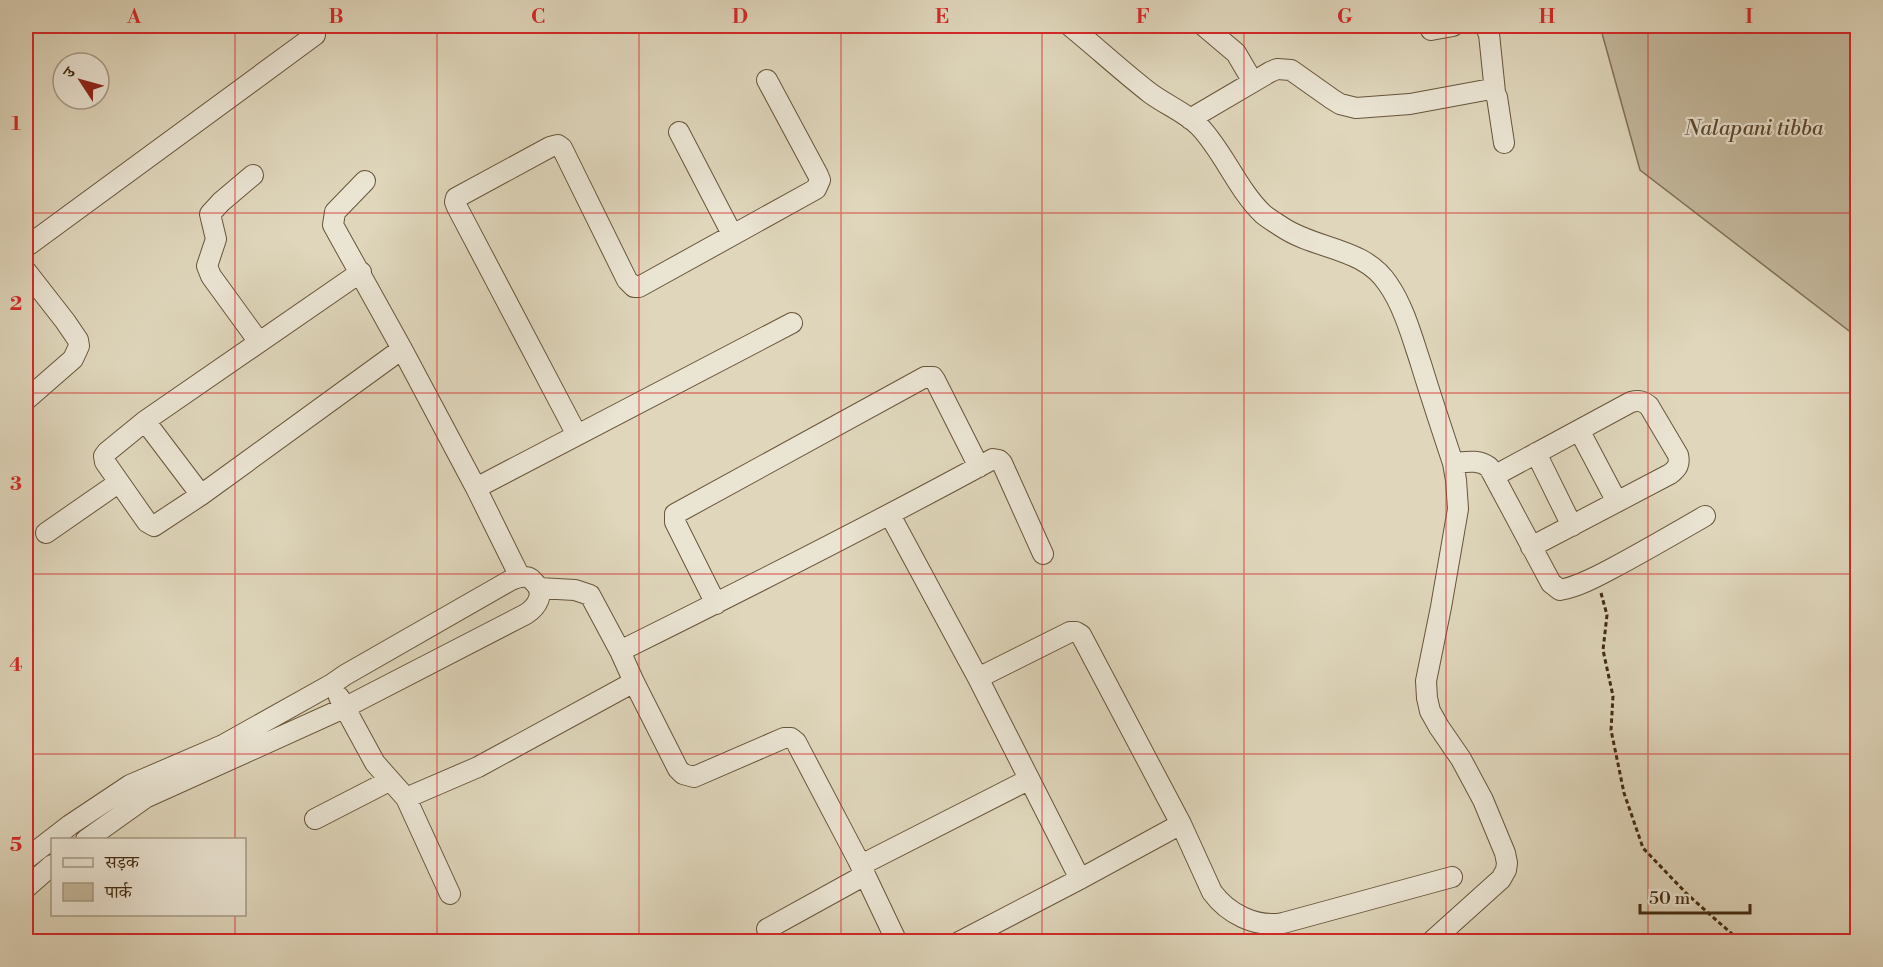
<svg xmlns="http://www.w3.org/2000/svg" width="1883" height="967" viewBox="0 0 1883 967" font-family="'Libre Bodoni','Noto Serif Devanagari',serif">
  <style>
    .green { fill: #c4b99e; stroke: #827256; stroke-width: 1.5 }
    .lines { fill: none; stroke-linecap: round; stroke-linejoin: round }
    .minor-casing { stroke: #68553a; stroke-width: 22 }
    .path { stroke: #412a0f; stroke-width: 3; stroke-dasharray: 4.5 3; stroke-linecap: butt }
    .minor { stroke: #eae4d3; stroke-width: 20 }
    .grid { fill: none; stroke: #d62828; stroke-width: 1.5; stroke-opacity: 0.55 }
    .labels { text-anchor: middle; stroke-width: 4.5; stroke-linejoin: round; paint-order: stroke }
    .park-label { font-size: 21px; font-style: italic; fill: #5b472c; stroke: #eae4d3 }
    .neatline { fill: none; stroke: #d62828; stroke-width: 2 }
    .grid-label { font-size: 20px; text-anchor: middle; font-weight: bold; fill: #d62828 }
  </style>
  <rect width="100%" height="100%" fill="#dfd6bb"/>
  <filter id="stains"><feTurbulence type="fractalNoise" baseFrequency=".00333" numOctaves="4"/><feColorMatrix values="0 0 0 0 .2 0 0 0 0 .09 0 0 0 0 .02 0 0 0 .5 -.17"/></filter>
  <radialGradient id="worn" r=".72"><stop offset=".6" stop-color="#630" stop-opacity="0"/><stop offset="1" stop-color="#630" stop-opacity=".3"/></radialGradient>
  <path class="green" d="M1600,26H1857V337L1640,170Z"/>
  <g class="lines">
    <defs>
      <path id="minor" d="M1070,26C1097,48 1123,72 1150,93C1166,105 1185,112 1199,126C1224,152 1237,189 1263,214C1269,219 1276,223 1282,227C1316,250 1364,247 1388,284C1404,307 1412,337 1421,364C1431,397 1442,430 1453,463L1456,480L1458,509L1441,607L1426,681L1427,698L1430,711L1439,727L1461,759L1483,800L1505,853L1507,863L1506,870L1501,879L1431,942
        M1204,26L1236,53L1253,82
        M1485,26L1489,34L1495,92
        M1431,30L1453,26
        M1190,119L1270,72L1277,69L1291,70L1332,99L1340,104L1356,108L1410,104L1491,89L1497,97L1504,143
        M679,132L732,234
        M253,175L221,202L210,214L216,239L207,266L211,276L259,342
        M365,181L335,212L333,225L402,349L476,488L520,577
        M26,247L315,35
        M26,271L65,321L78,340L79,346L73,359L26,400
        M361,272L145,421L107,452L104,456L105,462L147,522L154,526L201,495L402,349
        M145,421L201,495
        M1579,430L1617,502
        M577,435L457,207L455,202L456,198L550,147L558,145L562,148L627,280L634,287H639L816,189L820,180L818,175L767,80
        M1536,453L1572,526
        M1453,463C1466,462 1478,459 1489,467L1551,583L1560,590C1577,587 1596,577 1611,569C1643,552 1674,534 1705,516
        M1494,476L1631,402C1639,400 1643,401 1649,406L1678,455C1680,464 1678,468 1670,474L1531,547
        M476,488L792,323
        M890,515L978,678L1080,879
        M46,533L118,483
        M539,588L575,590L590,595L620,651L634,682L678,769L683,774L694,777L784,738H791L796,742L858,860L897,942
        M716,604L675,522V514L925,377H933L935,380L979,467
        M620,651C745,589 870,526 993,459L999,460L1002,463L1043,554
        M978,678L1070,632H1076L1081,635L1181,824L1212,892C1228,914 1256,928 1283,923L1452,877
        M339,697L375,763L406,798L450,894
        M406,798L478,767L634,682
        M315,819L389,781
        M26,859L70,825L130,785L223,745L332,684L345,675L511,580C516,578 521,576 526,577C530,577 531,579 534,582C546,593 537,607 526,614L344,708L145,798L86,840
        M861,865L1028,780
        M26,888L52,865
        M767,929L865,875
        M959,942L1080,879L1181,824"/>
    </defs>
    <use href="#minor" class="minor-casing"/>
    <path class="path" d="M1601,593L1607,615L1603,650L1613,696L1611,730L1624,793L1643,848L1687,894L1741,942"/>
    <use href="#minor" class="minor"/>
  </g>
  <path class="grid" d="M235,26V840M437,26V942M639,26V942M841,26V942M1042,26V942M1244,26V942M1446,26V942M1648,26V942M26,213H1858M26,393H1858M26,574H1858M26,754H1858M235,914V942"/>
  <g class="labels">
    <g class="park-label">
      <text x="1754" y="135">Nalapani tibba</text>
    </g>
  </g>
  <rect width="1883" height="967" fill="none" stroke="#dfd6bb" stroke-width="66"/>
  <rect x="51" y="838" width="195" height="78" fill="#eae4d3" stroke="#a69a85" stroke-width="1.5"/>
  <rect x="63" y="858" width="30" height="9" fill="#eae4d3" stroke="#a69a85" stroke-width="1.5"/>
  <text x="105" y="868" font-size="18" fill="#412a0f">सड़क</text>
  <rect x="63" y="883" width="30" height="18" fill="#c4b99e" stroke="#a69a85" stroke-width="1.5"/>
  <text x="105" y="898" font-size="18" fill="#412a0f">पार्क</text>
  <g transform="translate(81 81) rotate(306)"><circle r="28" fill="#eae4d3" stroke="#a69a85" stroke-width="1.5"/>
  <path d="M0-4.5L10 22L0 15L-10 22Z" fill="#8f2418"/>
  <text y="-9" font-size="16" font-weight="bold" text-anchor="middle" fill="#412a0f">उ</text>
  </g>
  <path d="M1640 904v9h110v-9" fill="none" stroke="#412a0f" stroke-width="3"/>
  <text x="1649" y="904" font-size="18" fill="#412a0f" stroke="#eae4d3" stroke-width="4.5" paint-order="stroke">50 m</text>
  <rect x="33" y="33" width="1817" height="901" class="neatline"/>
  <g class="grid-label">
    <text x="134" y="23">A</text>
    <text x="336" y="23">B</text>
    <text x="538" y="23">C</text>
    <text x="740" y="23">D</text>
    <text x="942" y="23">E</text>
    <text x="1143" y="23">F</text>
    <text x="1345" y="23">G</text>
    <text x="1547" y="23">H</text>
    <text x="1749" y="23">I</text>
    <text x="16" y="130">1</text>
    <text x="16" y="310">2</text>
    <text x="16" y="490">3</text>
    <text x="16" y="671">4</text>
    <text x="16" y="851">5</text>
  </g>
  <rect width="100%" height="100%" filter="url(#stains)"/>
  <rect width="100%" height="100%" fill="url(#worn)"/>
</svg>
